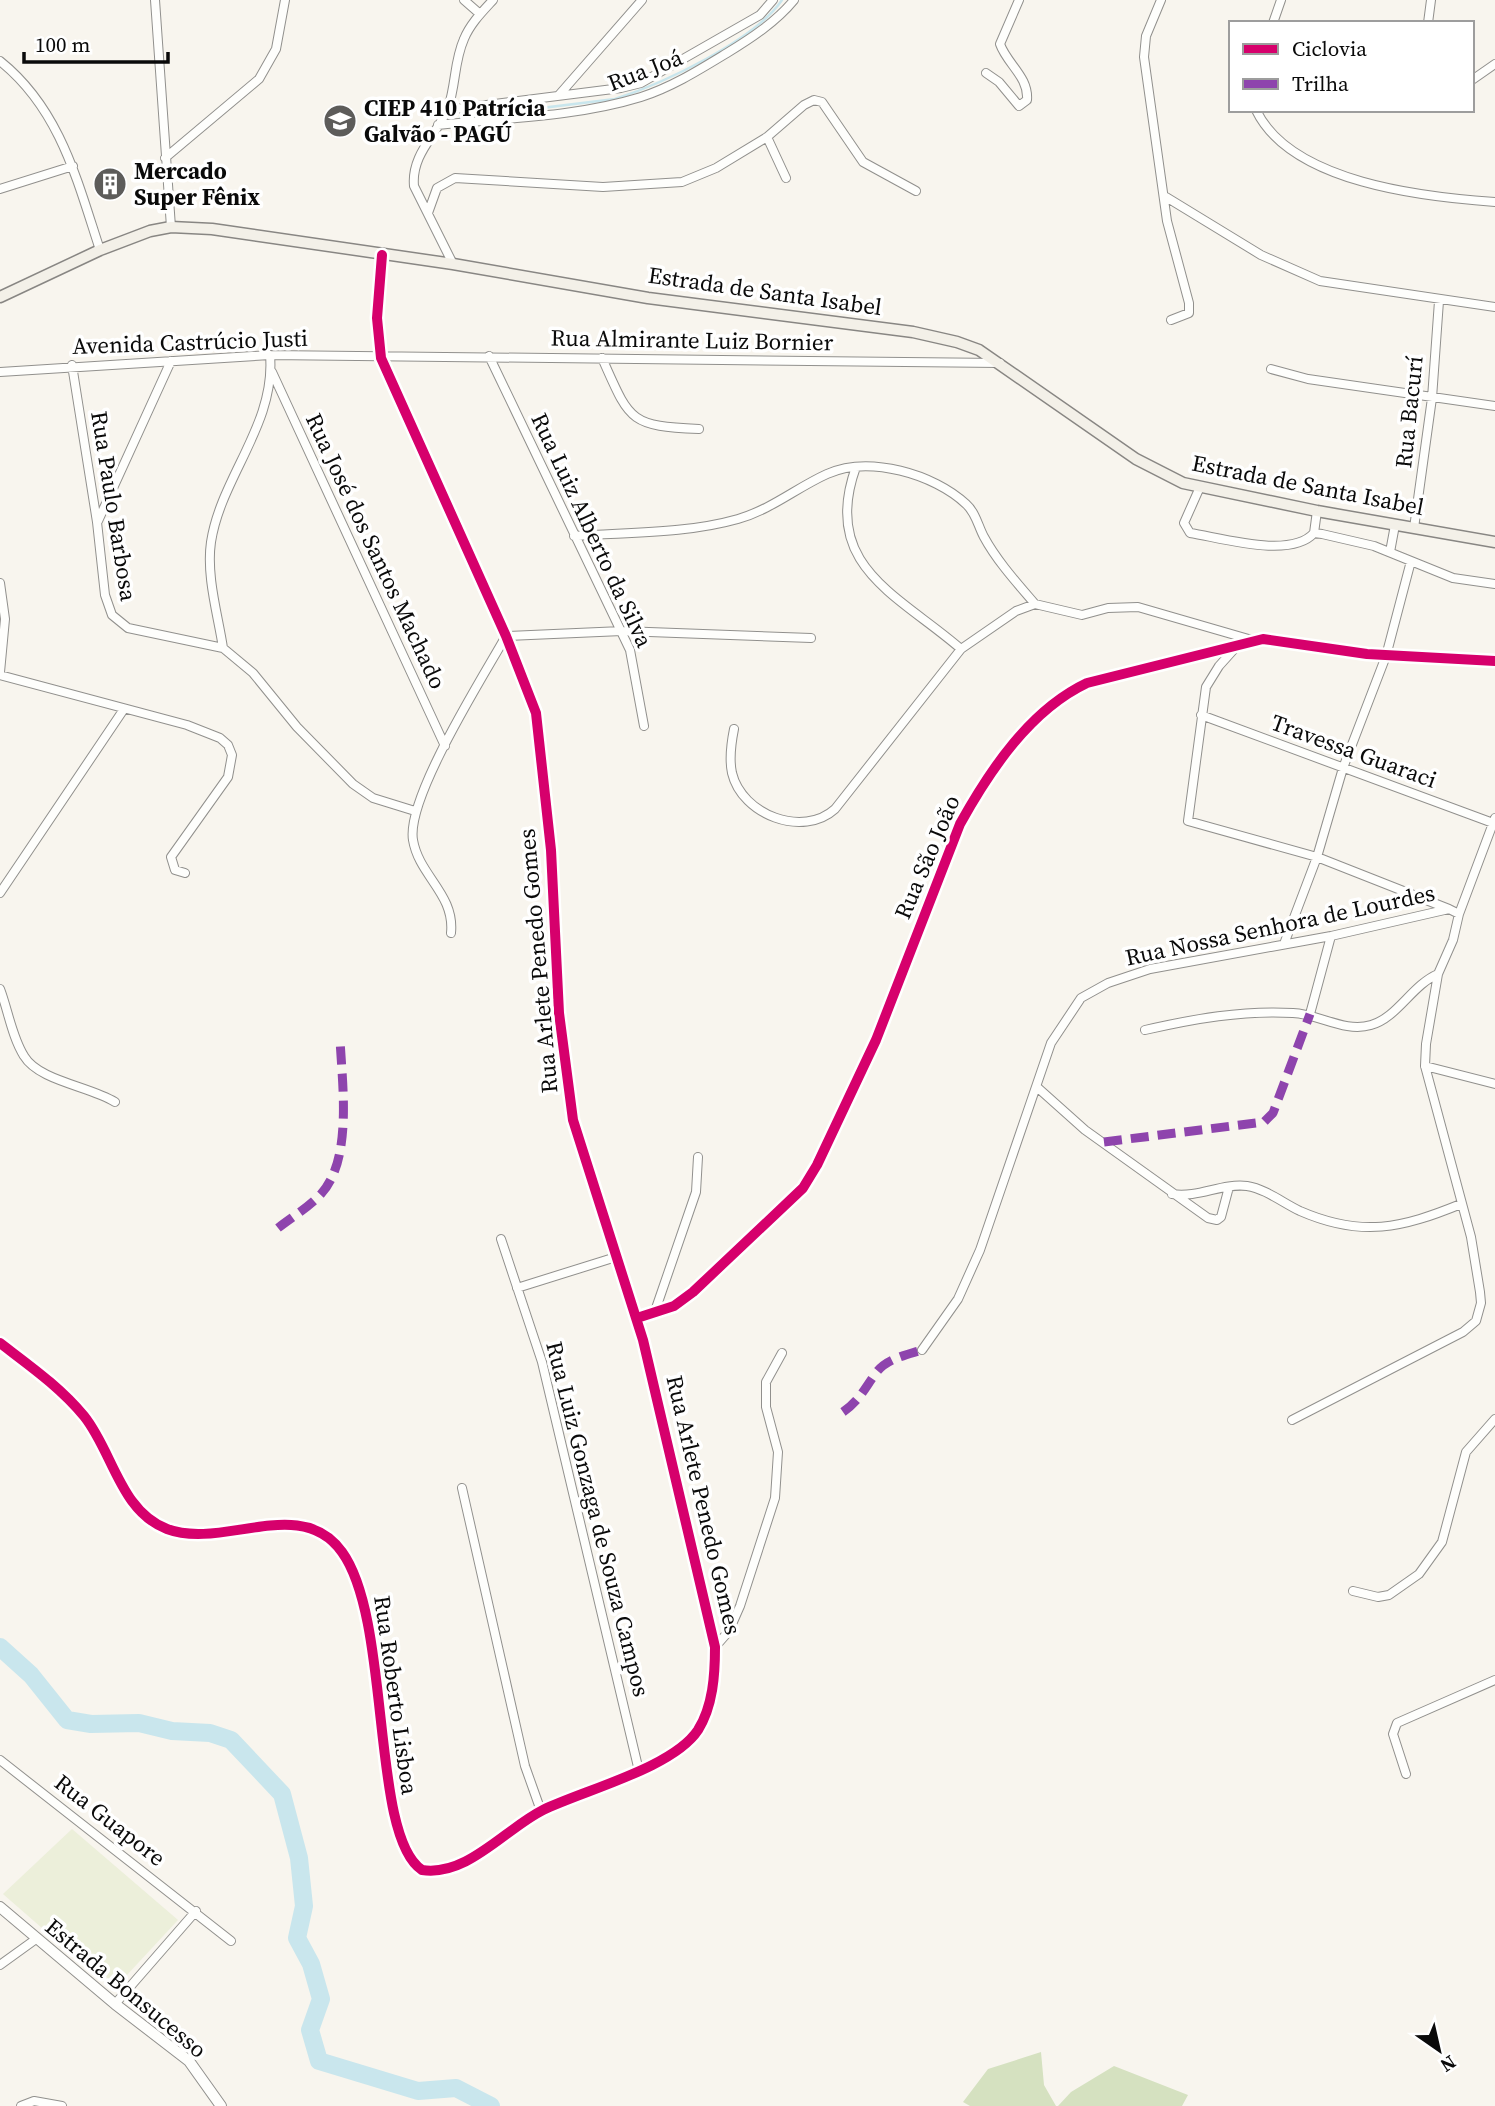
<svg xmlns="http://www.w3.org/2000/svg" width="1495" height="2106" viewBox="0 0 1495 2106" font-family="'Source Serif 4',serif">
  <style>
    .forest { fill: #d5e1c0 }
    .pitch { fill: #ecefda }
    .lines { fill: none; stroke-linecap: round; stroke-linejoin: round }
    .stream { stroke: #c9e6ed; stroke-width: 2.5 }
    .river { stroke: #c9e6ed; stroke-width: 18 }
    .minor-casing { stroke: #91908d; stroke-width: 10 }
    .tertiary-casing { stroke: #91908d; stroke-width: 12 }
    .secondary-casing { stroke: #888683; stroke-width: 13 }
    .minor { stroke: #fefefc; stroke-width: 8 }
    .tertiary { stroke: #fefefc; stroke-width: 10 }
    .secondary { stroke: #f3f0e8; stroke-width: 10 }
    .quiet { stroke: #8e44ad; stroke-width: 9; stroke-dasharray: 18 9; stroke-linecap: butt }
    .cycleway-casing { stroke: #fff; stroke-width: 15 }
    .cycleway { stroke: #d6006c; stroke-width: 10 }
    .labels { text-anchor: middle; stroke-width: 7; stroke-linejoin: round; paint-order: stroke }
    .street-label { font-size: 23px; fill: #0a0a0a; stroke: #fff }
    .poi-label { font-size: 23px; font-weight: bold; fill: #0a0a0a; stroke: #fff; text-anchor: start }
  </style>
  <rect width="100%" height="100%" fill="#f8f5ee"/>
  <path class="forest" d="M1041,2052L1044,2085L1056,2106H970L963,2102L988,2069Z
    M1114,2066L1188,2095L1182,2106H1058L1071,2092Z"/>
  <path class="pitch" d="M72,1829L178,1920L113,1990L3,1894Z"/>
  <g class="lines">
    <path class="stream" d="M460,118L615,99C662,84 754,41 782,0"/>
    <path class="river" d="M0,1647L31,1675L67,1720L91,1724L139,1723L172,1731L210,1733L231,1740L282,1794L299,1858L304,1906L297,1938L311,1964L321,1999L310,2030L319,2061L418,2091L456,2088L491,2106"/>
    <defs>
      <path id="minor" d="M155,0L171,227
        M464,0L480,14
        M1161,0L1146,36L1144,57L1167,221L1189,303V313L1171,320
        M1273,23L1281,0
        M1428,23L1431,0
        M0,61C60,109 77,180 100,250
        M986,73L999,82L1019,106L1027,100C1029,77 1007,64 1000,44L1019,0
        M1472,80L1495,64
        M559,95L642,0
        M447,110L621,88L641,83L760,15L773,0
        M1256,110C1291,183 1424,197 1495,202
        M438,125C505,118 576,117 641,97C672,87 699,70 727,53C750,39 776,22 794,0
        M767,137L786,178
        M165,158L259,79L276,49L285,0
        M0,189L73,166
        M1166,197L1261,255L1320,281L1495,307
        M428,213L437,188L455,178L603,187L682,182L716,168L767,137L804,105L814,100L822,102L863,162L916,191
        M453,264L414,186C411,154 437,135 448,108C456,85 454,61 464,39C470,24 482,12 493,0
        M489,356L630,650L644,726
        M602,358C630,421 629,426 699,429
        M72,365L97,522L105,595L112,615L128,628L223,648L253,673L297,727L353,784L373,798L415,811
        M1271,369L1308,379L1495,406
        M0,372L270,355L1000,363
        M272,372L445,746
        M856,467C820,566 899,595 961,649
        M1200,487L1184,523L1190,533C1222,538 1291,559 1314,533L1322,534L1374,546L1453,578L1495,584
        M98,521L171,361
        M1414,528L1432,398L1439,301
        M1314,533L1317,511
        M574,536C628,532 685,534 738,519C772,509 796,488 827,474C869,455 934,474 966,504C976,513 978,526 984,537C997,561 1017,583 1035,604
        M1390,552L1395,525
        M0,583L5,619L0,672
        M1237,646L1219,666L1206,687L1188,821L1317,857L1449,909
        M223,648C218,615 206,576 211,542C221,477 276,424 270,355
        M0,675L187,725L220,738L228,745L232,755L228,777L171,857L175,870L185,873
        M1201,715L1493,823
        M734,729C731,744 729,759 732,773C742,815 803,838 835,809L961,649L1016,611L1035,604L1082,615L1108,608L1138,607L1252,640
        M0,893L124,709
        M451,933C455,894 419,876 413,840C406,798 483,677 506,636L622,631L811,638
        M1284,944L1317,857L1343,768L1386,656L1411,561
        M0,989C8,1010 12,1037 24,1056C39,1081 89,1086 115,1102
        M1310,1014L1331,936
        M1145,1030C1193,1019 1243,1010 1293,1013C1319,1014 1345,1033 1371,1025C1397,1018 1412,985 1438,974
        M1425,1066L1495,1084
        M1038,1088L1085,1130L1208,1218L1217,1220L1221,1217L1229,1187
        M1172,1194C1199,1198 1221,1183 1247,1186C1266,1189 1283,1203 1300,1211C1362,1238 1402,1228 1461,1204
        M501,1239L542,1362L639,1771
        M517,1288L616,1257
        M654,1314L696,1192L698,1157
        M637,1318L674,1306L693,1292L803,1188L817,1165L876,1040L960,824C990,770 1030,710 1087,683L1263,639L1367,654L1495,661
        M0,1343C30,1366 60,1387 84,1416C113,1452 120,1511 167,1529C223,1550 301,1494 342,1552C392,1621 370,1836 422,1870C467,1877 505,1829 543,1810C584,1790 673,1768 698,1730C713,1706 715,1675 715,1647L643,1340L573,1120L559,1013L551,850L536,713L506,636L381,358L377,318L382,255
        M922,1350L958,1299L980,1250L1051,1043L1081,998L1108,983L1150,969L1331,936L1449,909L1459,914
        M1292,1420L1463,1332L1476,1321L1481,1303L1480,1292L1471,1237L1425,1066L1426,1044L1438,974L1453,940L1459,914L1495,818
        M462,1488L525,1766L541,1811
        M1353,1591L1378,1597L1389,1595L1419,1574L1442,1542L1466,1452L1495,1419
        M715,1647L729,1631L740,1606L775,1498L778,1452L766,1407V1382L782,1353
        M0,1760L231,1941
        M1406,1774L1393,1734L1397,1723L1495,1680
        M0,1965L36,1939
        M115,2004L196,1911
        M21,2106L34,2101L62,2106"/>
      <path id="tertiary" d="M0,1907L115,2004L189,2061L221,2106"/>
      <path id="secondary" d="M0,297L100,250L150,231L171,227L212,229L453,264L648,298L913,332L957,342L979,350L1136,459L1183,483L1317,511L1495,542"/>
    </defs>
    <use href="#minor" class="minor-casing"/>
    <use href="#tertiary" class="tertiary-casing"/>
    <use href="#secondary" class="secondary-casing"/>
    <use href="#minor" class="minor"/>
    <use href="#tertiary" class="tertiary"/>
    <use href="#secondary" class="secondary"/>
    <path class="quiet" d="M1104,1142L1264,1122L1273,1113L1310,1014
      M278,1228C292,1217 309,1207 321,1194C353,1159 342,1083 340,1039
      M843,1412C860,1400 864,1389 876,1373C886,1359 906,1355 922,1350"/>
    <defs>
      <path id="cycleway" d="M637,1318L674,1306L693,1292L803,1188L817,1165L876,1040L960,824C990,770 1030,710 1087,683L1263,639L1367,654L1495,661
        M0,1343C30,1366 60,1387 84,1416C113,1452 120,1511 167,1529C223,1550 301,1494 342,1552C392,1621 370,1836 422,1870C467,1877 505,1829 543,1810C584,1790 673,1768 698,1730C713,1706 715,1675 715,1647L643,1340L573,1120L559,1013L551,850L536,713L506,636L381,358L377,318L382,255"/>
    </defs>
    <use href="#cycleway" class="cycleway-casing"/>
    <use href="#cycleway" class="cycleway"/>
  </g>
  <defs>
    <symbol id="school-disc" viewBox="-11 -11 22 22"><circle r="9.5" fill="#5d5c5a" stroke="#fff"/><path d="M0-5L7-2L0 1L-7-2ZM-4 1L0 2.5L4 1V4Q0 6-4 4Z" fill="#fff"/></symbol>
    <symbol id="building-disc" viewBox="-11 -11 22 22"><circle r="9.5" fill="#5d5c5a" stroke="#fff"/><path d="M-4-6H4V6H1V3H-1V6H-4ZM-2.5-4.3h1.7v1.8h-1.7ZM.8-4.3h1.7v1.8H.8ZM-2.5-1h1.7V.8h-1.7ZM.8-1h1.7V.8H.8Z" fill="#fff"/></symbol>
  </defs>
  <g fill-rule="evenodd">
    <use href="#school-disc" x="321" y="102" width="38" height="38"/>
    <use href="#building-disc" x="91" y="165" width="38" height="38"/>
  </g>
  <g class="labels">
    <g class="street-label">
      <text transform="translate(645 70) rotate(-21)" y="8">Rua Joá</text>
      <text transform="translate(765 291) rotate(8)" y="8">Estrada de Santa Isabel</text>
      <text transform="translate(692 340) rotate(1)" y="8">Rua Almirante Luiz Bornier</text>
      <text transform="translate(190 342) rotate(-2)" y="8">Avenida Castrúcio Justi</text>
      <text transform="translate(1409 412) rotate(-84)" y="8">Rua Bacurí</text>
      <text transform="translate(1308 485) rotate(11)" y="8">Estrada de Santa Isabel</text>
      <text transform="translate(114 506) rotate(81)" y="8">Rua Paulo Barbosa</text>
      <text transform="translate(592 530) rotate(65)" y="8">Rua Luiz Alberto da Silva</text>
      <text transform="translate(376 551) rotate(65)" y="8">Rua José dos Santos Machado</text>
      <text transform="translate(1354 751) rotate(20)" y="8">Travessa Guaraci</text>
      <text transform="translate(927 857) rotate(-67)" y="8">Rua São João</text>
      <text transform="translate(1280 925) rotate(-12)" y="8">Rua Nossa Senhora de Lourdes</text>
      <text transform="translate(538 961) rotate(-95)" y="8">Rua Arlete Penedo Gomes</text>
      <text transform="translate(704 1505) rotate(77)" y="8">Rua Arlete Penedo Gomes</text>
      <text transform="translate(598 1519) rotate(76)" y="8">Rua Luiz Gonzaga de Souza Campos</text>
      <text transform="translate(396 1695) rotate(82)" y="8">Rua Roberto Lisboa</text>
      <text transform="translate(110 1820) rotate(38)" y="8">Rua Guapore</text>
      <text transform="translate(126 1988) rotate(40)" y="8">Estrada Bonsucesso</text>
    </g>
    <g class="poi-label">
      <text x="364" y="116">CIEP 410 Patrícia<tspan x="364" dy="26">Galvão - PAGÚ</tspan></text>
      <text x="134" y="179">Mercado<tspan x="134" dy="26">Super Fênix</tspan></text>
    </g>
  </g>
  <rect x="1229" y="21" width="245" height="91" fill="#ffffff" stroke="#9d9d9d" stroke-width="2"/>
  <rect x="1243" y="44" width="35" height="10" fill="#d6006c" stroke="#9d9d9d" stroke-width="2"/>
  <text x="1292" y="56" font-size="21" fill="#0a0a0a">Ciclovia</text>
  <rect x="1243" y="79" width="35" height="10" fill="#8e44ad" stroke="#9d9d9d" stroke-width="2"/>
  <text x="1292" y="91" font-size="21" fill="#0a0a0a">Trilha</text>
  <g transform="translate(1439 2050) rotate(146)" stroke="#ffffff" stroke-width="5" paint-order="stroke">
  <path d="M0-5L12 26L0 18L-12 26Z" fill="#0a0a0a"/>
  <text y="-10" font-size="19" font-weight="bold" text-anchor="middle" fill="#0a0a0a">N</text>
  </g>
  <path d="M24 52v10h144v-10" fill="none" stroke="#0a0a0a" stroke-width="3.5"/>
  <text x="35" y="52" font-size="21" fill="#0a0a0a" stroke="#ffffff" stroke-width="5" paint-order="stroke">100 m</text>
</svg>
